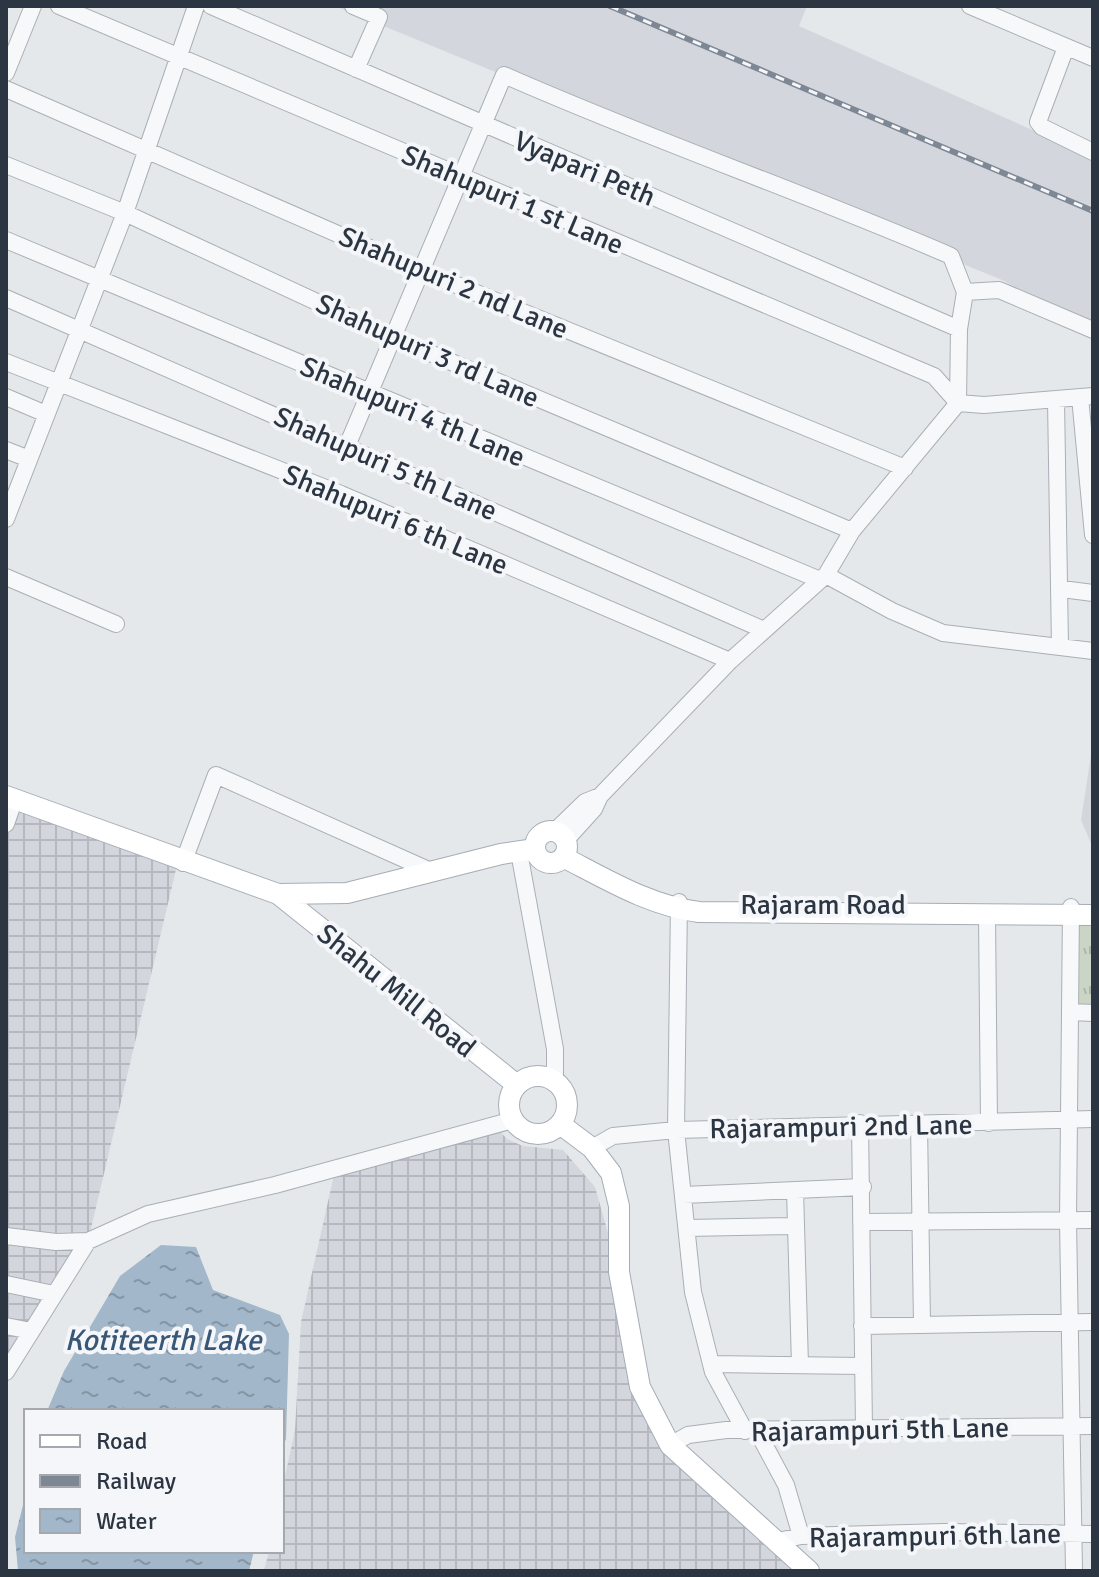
<svg xmlns="http://www.w3.org/2000/svg" width="1099" height="1577" viewBox="0 0 1099 1577" font-family="Signika,sans-serif">
  <style>
    .built { fill: #d3d7dd }
    .industrial { fill: url(#industrial-grid) }
    .park { fill: url(#park-tufts) }
    .water { fill: url(#water-ripples) }
    .lines { fill: none; stroke-linecap: round; stroke-linejoin: round }
    .minor-casing { stroke: #a9afb5; stroke-width: 18 }
    .major-casing { stroke: #a4adb7; stroke-width: 22 }
    .minor { stroke: #f7f8fa; stroke-width: 16 }
    .major { stroke: #fff; stroke-width: 20 }
    .rail-casing { stroke: #7e8894; stroke-width: 6 }
    .rail { stroke: #f4f6f9; stroke-width: 3; stroke-dasharray: 9; stroke-linecap: butt }
    .labels { text-anchor: middle; stroke-width: 8; stroke-linejoin: round; paint-order: stroke }
    .street-label { font-size: 28px; fill: #2c3643; stroke: #f4f6f9 }
    .water-label { font-size: 30px; font-style: italic; fill: #385776; stroke: #f4f6f9 }
  </style>
  <defs>
    <pattern id="industrial-grid" width="8" height="8" patternUnits="userSpaceOnUse" patternTransform="scale(2)"><rect width="8" height="8" fill="#d3d7dd"/><path d="M0 4h8M4 0v8" fill="none" stroke="#b5b9bf"/></pattern>
    <pattern id="park-tufts" width="24" height="20" patternUnits="userSpaceOnUse" patternTransform="scale(2)"><rect width="24" height="20" fill="#cbd5c6"/><path d="M3 7l-1-3M5 7V3M7 7l1-3M15 17l-1-3M17 17v-4M19 17l1-3" fill="none" stroke="#aeb7ab"/></pattern>
    <pattern id="water-ripples" width="26" height="14" patternUnits="userSpaceOnUse" patternTransform="scale(2)"><rect width="26" height="14" fill="#a2b7c9"/><path d="M2 4q2-2 4 0t4 0M15 11q2-2 4 0t4 0" fill="none" stroke="#8496a5"/></pattern>
  </defs>
  <rect width="100%" height="100%" fill="#e4e8eb"/>
  <path class="built" d="M335,6H807L799,26L1093,157V330L1002,280Z
    M1093,742V848L1081,820Z"/>
  <path class="industrial" d="M6,796L178,861L88,1241L6,1373Z
    M495,1126L507,1139L523,1146L563,1150L595,1187L619,1272L640,1387L668,1441L808,1571H264L269,1551H282V1490L295,1430L301,1322L336,1166Z"/>
  <path class="park" d="M1077,917H1093V1007H1077Z"/>
  <path class="water" d="M161,1245L196,1247L213,1290L280,1315L289,1334L286,1439L282,1449V1411H47L64,1371L120,1276Z
    M26,1493V1551H254L249,1571H18L15,1537Z"/>
  <g class="lines">
    <defs>
      <path id="minor" d="M59,6L934,376L958,403
        M211,6L959,329
        M353,6L379,17L356,69
        M970,6L1093,58
        M1066,47L1038,122L1042,127L1093,152
        M6,73L33,6
        M6,89L420,270L905,468
        M6,165L125,213L392,337L852,531
        M6,240L820,580
        M6,298L764,630
        M6,362L341,494L730,661
        M6,397L46,414
        M1080,397L1093,535
        M1056,400L1060,647
        M958,403L959,329L965,292L999,290L1093,330
        M347,446L504,75C651,140 803,192 951,256L965,292
        M6,450L29,459
        M6,519L125,213L196,6
        M826,575L892,611L943,633L1093,651
        M6,577L116,624
        M1062,589L1093,593
        M6,824L15,798
        M555,831L585,802L600,796
        M565,841L594,809L600,796L730,661L826,575L852,531L958,403L984,405L1093,396
        M519,852L555,1049V1080
        M183,863L216,775L433,872
        M679,902L676,1130L693,1292L713,1372L745,1431
        M1071,907L1068,1221L1074,1571
        M987,915L989,1123
        M1071,1012L1093,1013
        M860,1123L864,1429
        M919,1123L922,1325
        M592,1148L613,1136L676,1130L1093,1119
        M795,1190L800,1365
        M683,1195L863,1187
        M861,1222L1093,1220
        M687,1228L794,1226
        M6,1236L56,1242L88,1241
        M6,1284L54,1294
        M6,1326L31,1331
        M862,1326L1093,1322
        M711,1364L863,1366
        M6,1372L88,1241L148,1214L275,1185L513,1120
        M757,1431L786,1485L801,1536
        M670,1445L688,1435L726,1430L1093,1426
        M778,1541L801,1536L944,1532L1093,1534"/>
      <path id="major" d="M6,796L278,894L347,893L501,854L535,849
        M535 847a16 16 0 1 1 32 0a16 16 0 1 1-32 0Z
        M563,857C606,879 650,906 699,912L1093,915
        M278,894L517,1085
        M509 1105a29 29 0 1 1 58 0a29 29 0 1 1-58 0Z
        M560,1124L592,1148L611,1173L619,1206V1272L640,1387L670,1445L809,1571"/>
    </defs>
    <use href="#minor" class="minor-casing"/>
    <use href="#major" class="major-casing"/>
    <use href="#minor" class="minor"/>
    <use href="#major" class="major"/>
    <defs>
      <path id="rail" d="M610,6L1093,211"/>
    </defs>
    <use href="#rail" class="rail-casing"/>
    <use href="#rail" class="rail"/>
  </g>
  <g class="labels">
    <g class="street-label">
      <text transform="translate(585 168) rotate(23)" y="10">Vyapari Peth</text>
      <text transform="translate(513 199) rotate(23)" y="10">Shahupuri 1 st Lane</text>
      <text transform="translate(454 282) rotate(23)" y="10">Shahupuri 2 nd Lane</text>
      <text transform="translate(428 350) rotate(24)" y="10">Shahupuri 3 rd Lane</text>
      <text transform="translate(413 411) rotate(23)" y="10">Shahupuri 4 th Lane</text>
      <text transform="translate(386 463) rotate(24)" y="10">Shahupuri 5 th Lane</text>
      <text transform="translate(396 519) rotate(23)" y="10">Shahupuri 6 th Lane</text>
      <text x="823" y="914">Rajaram Road</text>
      <text transform="translate(397 990) rotate(39)" y="10">Shahu Mill Road</text>
      <text transform="translate(841 1126) rotate(-1)" y="10">Rajarampuri 2nd Lane</text>
      <text transform="translate(880 1429) rotate(-1)" y="10">Rajarampuri 5th Lane</text>
      <text transform="translate(935 1535) rotate(-1)" y="10">Rajarampuri 6th lane</text>
    </g>
    <g class="water-label">
      <text x="163" y="1350">Kotiteerth Lake</text>
    </g>
  </g>
  <rect width="1099" height="1577" fill="none" stroke="#2c3643" stroke-width="16"/>
  <rect x="24" y="1409" width="260" height="144" fill="#f4f6f9" stroke="#a4a9b0" stroke-width="2"/>
  <rect x="40" y="1435" width="40" height="12" fill="#ffffff" stroke="#a4a9b0" stroke-width="2"/>
  <text x="96" y="1449" font-size="24" fill="#2c3643">Road</text>
  <rect x="40" y="1475" width="40" height="12" fill="#7e8894" stroke="#a4a9b0" stroke-width="2"/>
  <text x="96" y="1489" font-size="24" fill="#2c3643">Railway</text>
  <rect x="40" y="1509" width="40" height="24" fill="url(#water-ripples)" stroke="#a4a9b0" stroke-width="2"/>
  <text x="96" y="1529" font-size="24" fill="#2c3643">Water</text>
</svg>
